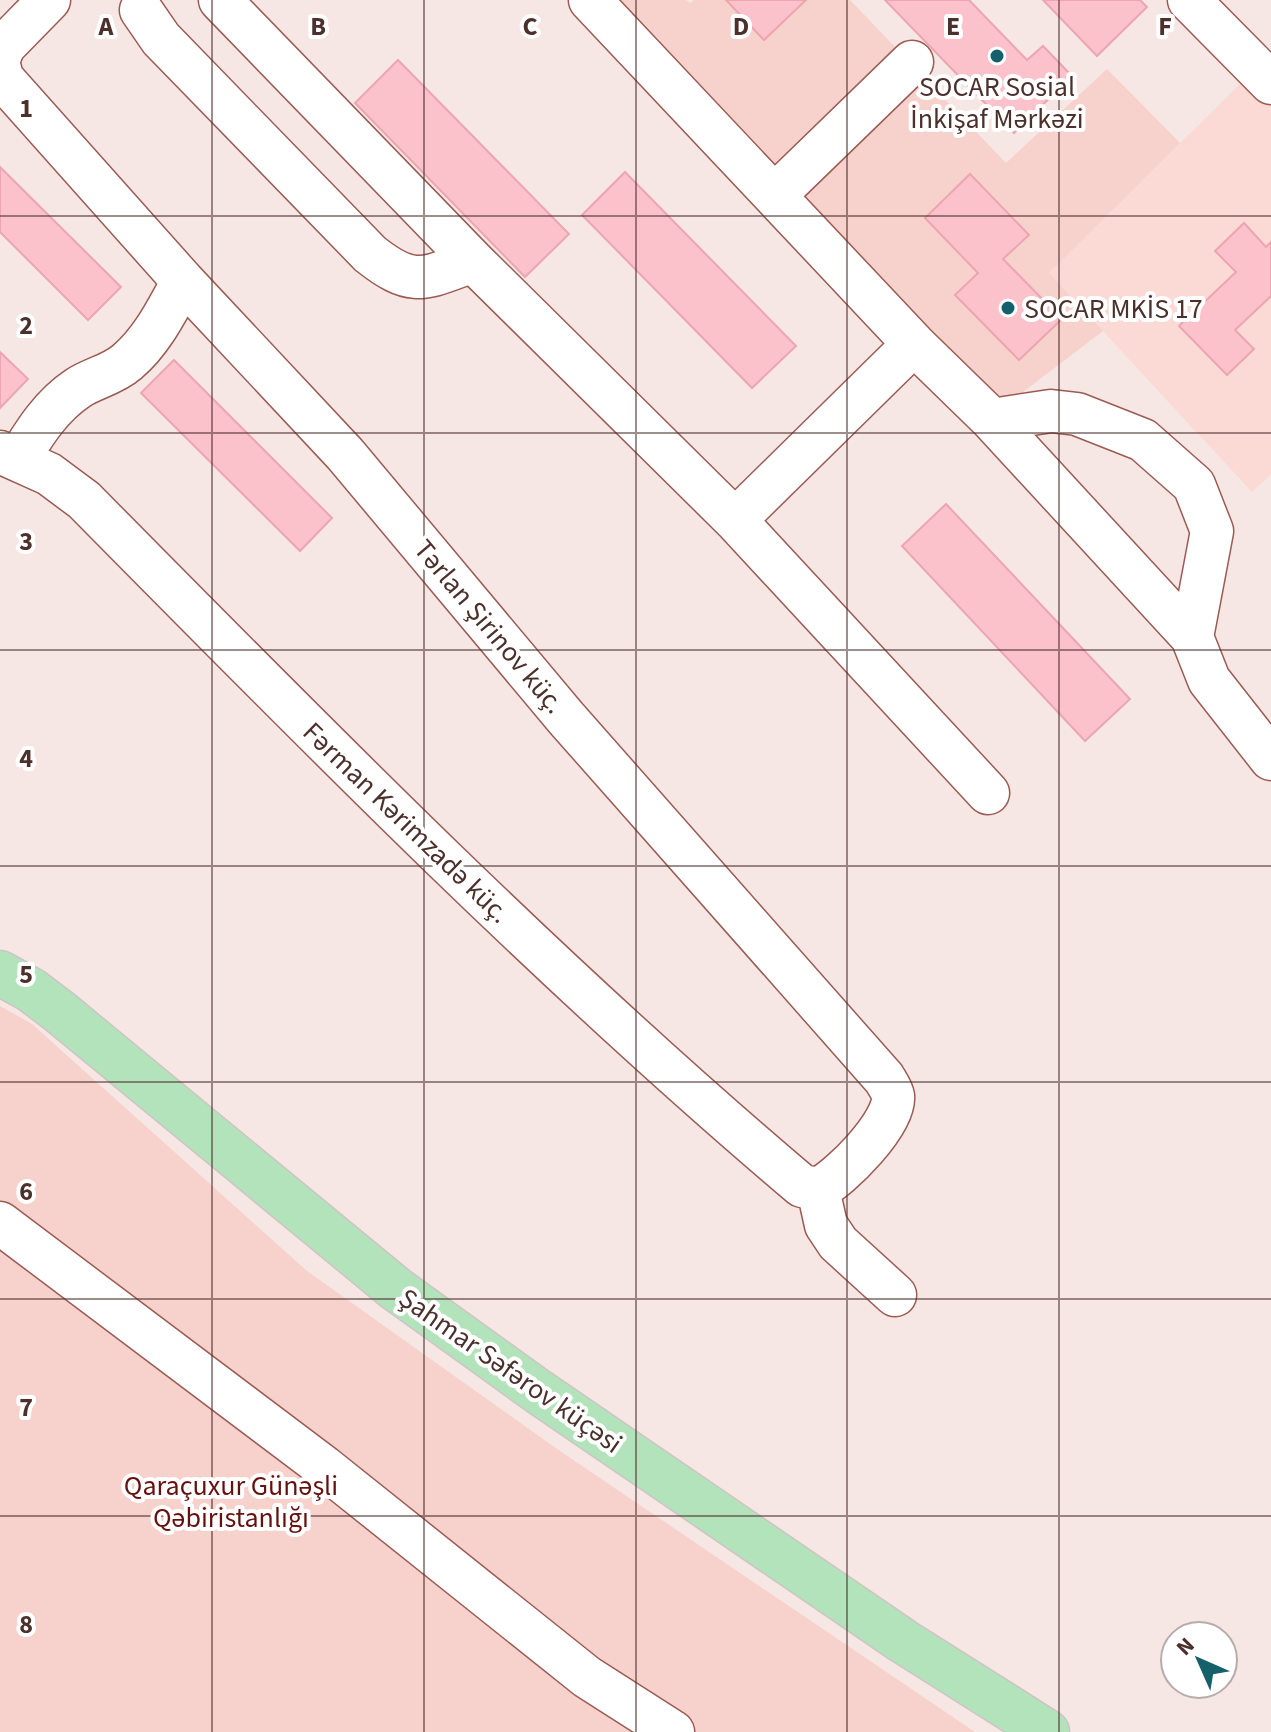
<svg xmlns="http://www.w3.org/2000/svg" width="1271" height="1732" viewBox="0 0 1271 1732" font-family="'Source Sans 3',sans-serif">
  <style>
    .built { fill: #fbdad5 }
    .green { fill: #f7d1cc }
    .building { fill: #fbc2cb; stroke: #eca5b1; stroke-width: 2 }
    .lines { fill: none; stroke-linecap: round; stroke-linejoin: round }
    .minor-casing { stroke: #9b5b53; stroke-width: 45 }
    .major-casing { stroke: #cdc5c4; stroke-width: 47 }
    .minor { stroke: #fff; stroke-width: 42 }
    .major { stroke: #b3e3bb; stroke-width: 44 }
    .grid { fill: none; stroke: #4c302c; stroke-width: 2; stroke-opacity: 0.55 }
    .poi-dot { fill: #14616b; stroke: #fff; stroke-width: 3 }
    .labels { text-anchor: middle; stroke-width: 8; stroke-linejoin: round; paint-order: stroke }
    .poi-label { font-size: 28px; fill: #4c302c; stroke: #fff }
    .street-label { font-size: 28px; fill: #4c302c; stroke: #fff }
    .park-label { font-size: 28px; fill: #65120e; stroke: #fff }
    .grid-label { font-size: 26px; text-anchor: middle; font-weight: bold; fill: #4c302c; stroke: #fff; stroke-width: 8; stroke-linejoin: round; paint-order: stroke }
  </style>
  <rect width="100%" height="100%" fill="#f6e7e4"/>
  <path class="built" d="M1249,75L1271,99V474L1252,492L1049,273Z"/>
  <path class="green" d="M614,0H686L690,3L694,0H726L764,40L806,0H850L1006,163L1107,69L1180,143L1049,273L1103,331L998,411Z
    M0,1006L32,1024L307,1271L560,1451L975,1732H0Z"/>
  <path class="building" d="M726,0H806L764,40Z
    M885,0H969L1027,60L1043,46L1072,76L1014,133Z
    M1043,0H1140L1147,7L1097,56Z
    M398,60L569,234L525,277L355,103Z
    M0,167L121,287L88,320L0,232Z
    M625,172L796,346L752,388L582,215Z
    M970,174L1029,235L1003,259L1062,319L1019,360L955,295L978,273L925,218Z
    M1244,223L1266,247L1271,242V296L1235,330L1254,349L1227,375L1179,326L1236,272L1215,251Z
    M0,352L28,379L0,408Z
    M174,360L332,518L300,551L141,393Z
    M946,504L1130,699L1085,741L902,546Z"/>
  <g class="lines">
    <defs>
      <path id="minor" d="M220,0L473,261L735,520L988,793
        M590,0L914,344L992,420L1192,637L1209,680L1271,759
        M1189,0L1271,83
        M141,10L161,39L370,254C414,289 425,278 473,261
        M0,56L4,46L49,0
        M0,69L2,78L183,281L345,454L566,718L884,1078C887,1083 892,1090 893,1096C896,1122 840,1179 818,1189
        M775,195L912,62
        M992,420L1051,411L1077,414L1143,440L1194,485L1212,531L1192,637
        M0,452L49,474L84,500C316,735 549,972 802,1186L818,1189
        M19,458C35,432 51,406 78,388C93,378 112,375 127,362C152,341 167,310 183,281
        M735,520L914,344
        M818,1189L826,1225L838,1243L895,1295
        M0,1223L324,1467L587,1677L673,1732"/>
      <path id="major" d="M0,973L31,990L60,1012L396,1289L539,1392L903,1641L1047,1732"/>
    </defs>
    <use href="#minor" class="minor-casing"/>
    <use href="#major" class="major-casing"/>
    <use href="#minor" class="minor"/>
    <use href="#major" class="major"/>
  </g>
  <path class="grid" d="M212,0V1732M424,0V1732M636,0V1732M847,0V1732M1059,0V1732M0,216H1271M0,433H1271M0,650H1271M0,866H1271M0,1082H1271M0,1299H1271M0,1516H1271"/>
  <g class="poi-dot">
    <circle cx="997" cy="56" r="8"/>
    <circle cx="1008" cy="308" r="8"/>
  </g>
  <g class="labels">
    <g class="poi-label">
      <text x="997" y="96">SOCAR Sosial<tspan x="997" dy="32">İnkişaf Mərkəzi</tspan></text>
      <text x="1024" y="318" text-anchor="start">SOCAR MKİS 17</text>
    </g>
    <g class="street-label">
      <text transform="translate(490 626) rotate(50)" y="10">Tərlan Şirinov küç.</text>
      <text transform="translate(407 822) rotate(44)" y="10">Fərman Kərimzadə küç.</text>
      <text transform="translate(511 1370) rotate(35)" y="10">Şahmar Səfərov küçəsi</text>
    </g>
    <g class="park-label">
      <text x="231" y="1495">Qaraçuxur Günəşli<tspan x="231" dy="32">Qəbiristanlığı</tspan></text>
    </g>
  </g>
  <g class="grid-label">
    <text x="106" y="35">A</text>
    <text x="318" y="35">B</text>
    <text x="530" y="35">C</text>
    <text x="741" y="35">D</text>
    <text x="953" y="35">E</text>
    <text x="1165" y="35">F</text>
    <text x="26" y="117">1</text>
    <text x="26" y="334">2</text>
    <text x="26" y="550">3</text>
    <text x="26" y="767">4</text>
    <text x="26" y="983">5</text>
    <text x="26" y="1200">6</text>
    <text x="26" y="1416">7</text>
    <text x="26" y="1633">8</text>
  </g>
  <g transform="translate(1199 1660) rotate(315)"><circle r="38" fill="#ffffff" stroke="#b7acab" stroke-width="2"/>
  <path d="M0-6L14 30L0 20L-14 30Z" fill="#14616b"/>
  <text y="-12" font-size="22" font-weight="bold" text-anchor="middle" fill="#4c302c">N</text>
  </g>
</svg>
